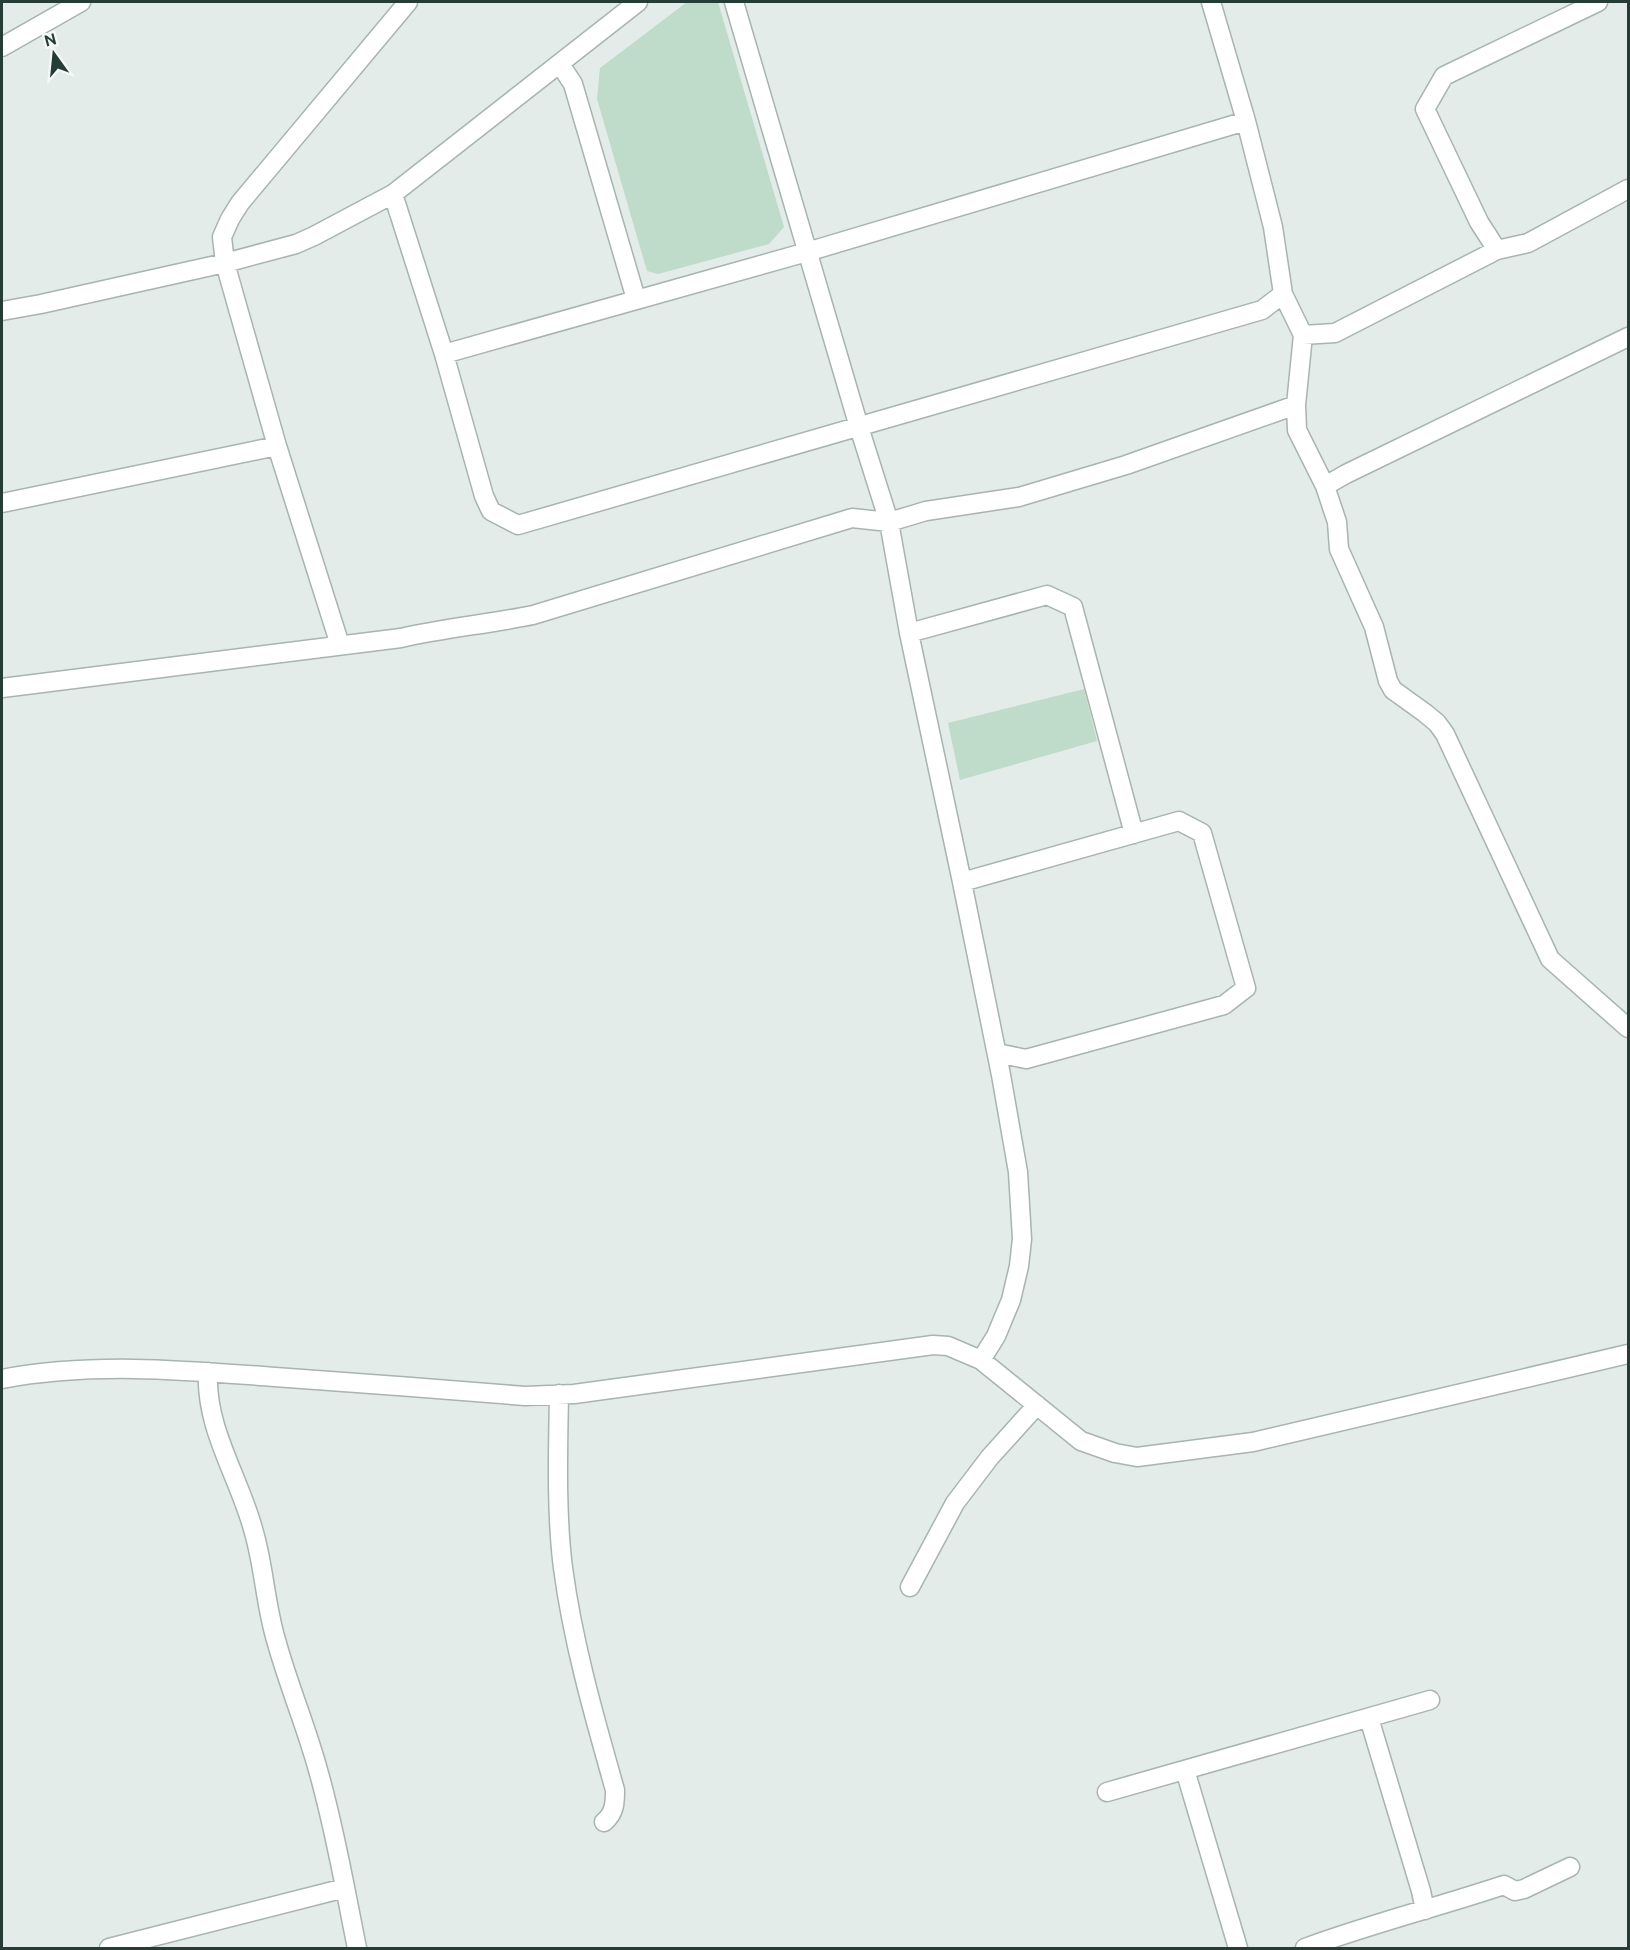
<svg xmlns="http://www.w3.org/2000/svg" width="1630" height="1950" viewBox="0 0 1630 1950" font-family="Ubuntu,sans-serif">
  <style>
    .green { fill: #bfdbc9 }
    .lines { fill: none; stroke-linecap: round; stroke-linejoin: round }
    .minor-casing { stroke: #a7b4b0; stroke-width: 21 }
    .minor { stroke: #fff; stroke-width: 18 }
  </style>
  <rect width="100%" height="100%" fill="#e4ece9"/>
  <path class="green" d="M687,2H718L784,227L769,244L658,274L647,271L597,99L600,68Z
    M1084,689L1097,741L960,780L948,723Z"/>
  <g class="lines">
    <defs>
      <path id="minor" d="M734,2L859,427L889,522L909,633L962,882L1001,1075L1018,1172L1022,1239L1019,1266L1011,1300L996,1336L981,1360
        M1211,2L1246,121L1273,227L1283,294L1303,335L1296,405L1297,430L1325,486L1337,522L1339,549L1374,627L1388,681L1393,690L1425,713L1437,723L1445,734L1550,959L1628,1028
        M2,47L81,2
        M560,64L573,84L636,299
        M393,194L444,354L484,496L491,511L518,525L1262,310L1283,294
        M1497,250L1528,243L1628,189
        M2,311L41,304L225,263L296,244L314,236L393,194L638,2
        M1303,335L1335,333L1497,250L1479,222L1425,109L1444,76L1598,2
        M444,354L807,252L1246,121
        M1325,486L1346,474L1628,337
        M2,503L277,446
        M909,633L1047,595L1073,607L1134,834
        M340,645L277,446L225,263L222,237L230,219L240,203L408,2
        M2,688L401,638C445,628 489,624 533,615L852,518L889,522L926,511L1019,497L1126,465L1296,405
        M962,882L1179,821L1202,833L1246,988L1224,1005L1026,1059L997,1053
        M208,1372C205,1428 239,1477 253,1529C264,1565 265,1603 276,1640C288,1684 306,1726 318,1770C335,1829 345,1889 357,1948
        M2,1379C91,1362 184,1370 275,1377C358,1383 442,1389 525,1396L574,1394L933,1345L948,1346L981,1360L1081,1441L1115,1453L1137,1457L1253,1442L1628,1354
        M559,1394C558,1450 556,1513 563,1568C573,1643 594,1716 615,1790C615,1802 615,1813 604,1822
        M910,1587L955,1503L990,1457L1037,1405
        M1369,1718L1421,1891L1425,1910
        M1185,1770L1238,1948
        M1107,1792L1430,1700
        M109,1948L345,1888
        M1305,1948C1370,1924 1438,1907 1504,1885L1515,1891L1524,1889L1570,1867"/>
    </defs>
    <use href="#minor" class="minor-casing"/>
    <use href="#minor" class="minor"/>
  </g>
  <rect width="1630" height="1950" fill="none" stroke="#253c37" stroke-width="6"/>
  <g transform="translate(54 54) rotate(345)" stroke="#f4f9f7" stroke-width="4.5" paint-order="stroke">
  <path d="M0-4.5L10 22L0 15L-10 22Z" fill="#253c37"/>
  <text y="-9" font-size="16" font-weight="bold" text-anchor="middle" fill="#253c37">N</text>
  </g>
</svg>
